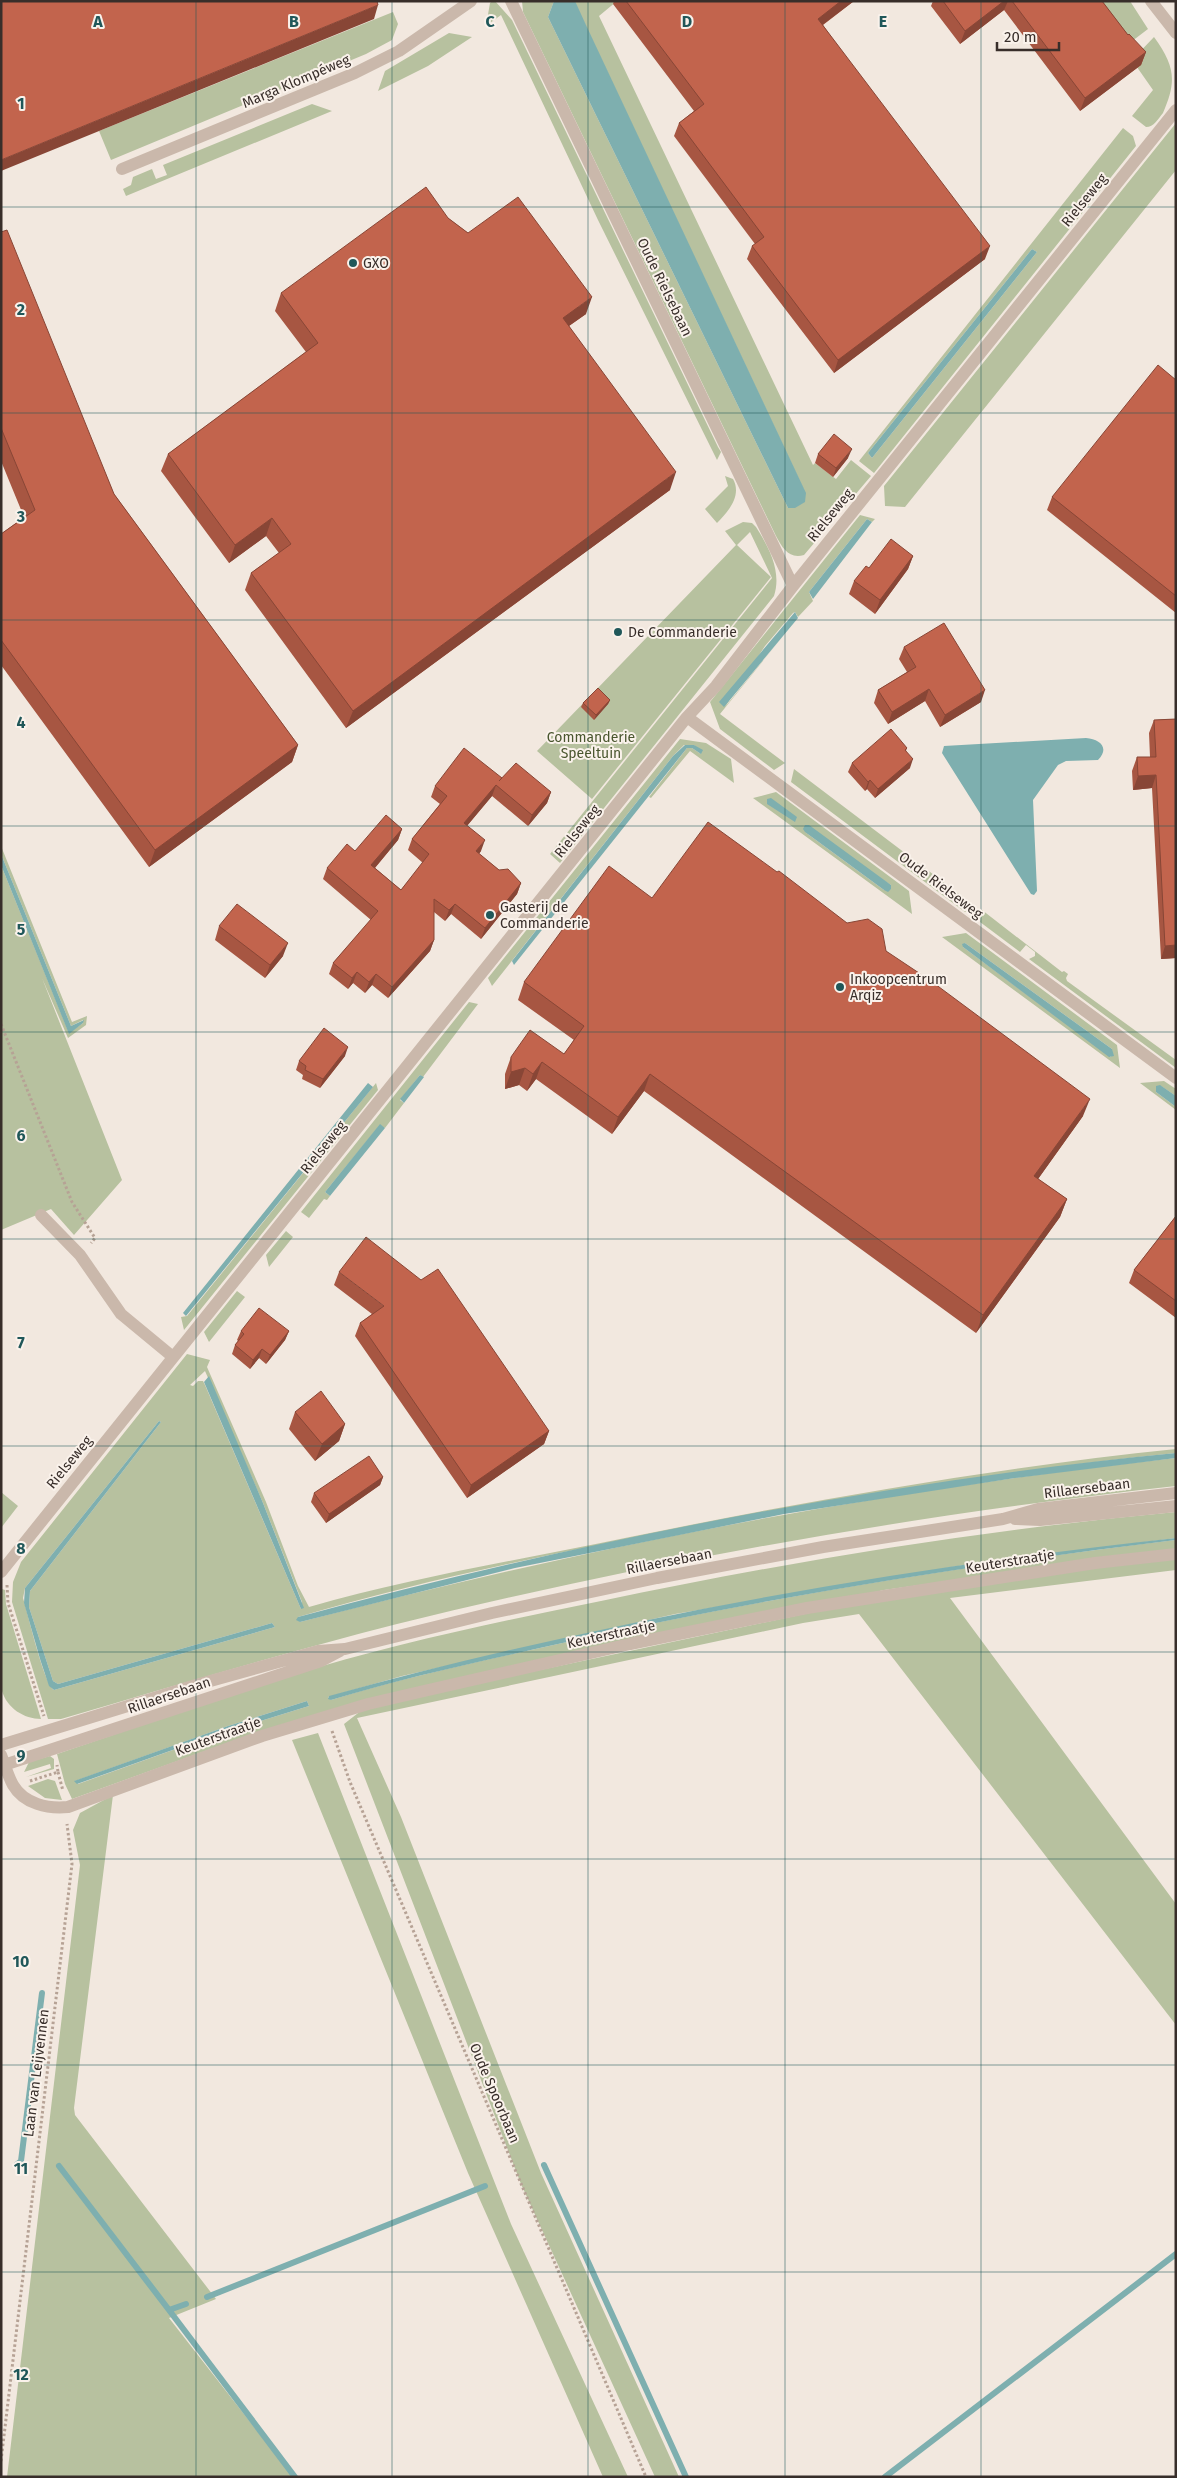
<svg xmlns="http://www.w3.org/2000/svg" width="1177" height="2478" viewBox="0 0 1177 2478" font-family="'Fira Sans',sans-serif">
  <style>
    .green { fill: #b7c19f; fill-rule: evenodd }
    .water { fill: #7eafaf }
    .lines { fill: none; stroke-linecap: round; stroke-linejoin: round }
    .stream { stroke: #7eafaf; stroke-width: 6 }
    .path { stroke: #b6a295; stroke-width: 3; stroke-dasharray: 2.5 2.5; stroke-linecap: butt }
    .minor { stroke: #cab8ab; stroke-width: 12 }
    .wall { fill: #a75642 }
    .shaded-wall { fill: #884636 }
    .building { fill: #c2644d; stroke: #884636 }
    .grid { fill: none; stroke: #205759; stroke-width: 1; stroke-opacity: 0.55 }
    .poi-dot { fill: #205759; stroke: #faf2eb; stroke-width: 2 }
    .labels { text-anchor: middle; stroke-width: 4; stroke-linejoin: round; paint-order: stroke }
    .street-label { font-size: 14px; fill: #382e2a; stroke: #faf2eb }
    .poi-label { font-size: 14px; fill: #382e2a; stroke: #faf2eb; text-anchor: start }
    .park-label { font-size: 14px; fill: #49562e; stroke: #faf2eb }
    .grid-label { font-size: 16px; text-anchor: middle; font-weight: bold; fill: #205759; stroke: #faf2eb; stroke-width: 4; stroke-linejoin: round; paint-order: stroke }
  </style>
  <rect width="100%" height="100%" fill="#f2e8df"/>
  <path class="green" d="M492,1H495L512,20L718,447L721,452L717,460L598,220L501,15L486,26L490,3Z
    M522,1H554L548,17L788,508L802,503L804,490L574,1H617L599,16L813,465L815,463L836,479L851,460L871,476L804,555C789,559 783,549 776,536L523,12Z
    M1087,1H1130L1148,29L1123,48Z
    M393,12L398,24L392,40L366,54L111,160L99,131Z
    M449,33L472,37L428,66L378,91L385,71Z
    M1154,37C1175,66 1177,81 1163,113C1158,119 1154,127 1146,127L1132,116L1153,90L1132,60Z
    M312,104L332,111L126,196L123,189L131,185L133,177L152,169L156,179L167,175L163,165Z
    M1176,123V170L905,507L885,506L884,486Z
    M1123,128L1133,136L1136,146L874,473L859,461ZM1032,249L1037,252L872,458L868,453Z
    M725,476L733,479C742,495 729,511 717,523L705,509L728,486Z
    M860,515L875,519L872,522L867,519L809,592L813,601L798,617L795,612L793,613L765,646L725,707L788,630L720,714L785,763L774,770L720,729L710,702Z
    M743,522L752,523L756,527C769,547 782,572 774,596L560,863L550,854L772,578L750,532L737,545L771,577L592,799L537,751L736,545L725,531Z
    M680,739L706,743L731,759L734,783L690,751L651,798L649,797L687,748H692L701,754L694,745H684L673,756L492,986L488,978Z
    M794,769L975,906L965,912L791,782Z
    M776,792L909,891L912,914L753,798ZM805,832L891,885V889L884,890Z
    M1,846L72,1022L87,1016L86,1025L68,1038L42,978L122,1180L74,1235L51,1209L1,1230V865L69,1033L83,1023V1020L71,1026L1,854Z
    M982,910L1062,972L1064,971L1068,974L1066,978L1067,981L1176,1060V1068L1029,959L1035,956V952L1026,945L1020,952L980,922Z
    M966,933L1117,1045L1120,1068L942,937ZM965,943L1112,1049L1111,1057L963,947Z
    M469,1002L478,1004L423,1077L420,1075L400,1100L404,1103L385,1128L380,1125L325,1192L330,1196L327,1200L324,1199L309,1218L301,1212Z
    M1164,1081L1176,1089V1096L1161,1086L1156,1087V1092L1176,1107V1110L1140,1083Z
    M376,1083L378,1090L184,1330L181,1317L187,1316Z
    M286,1231L293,1237L269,1267L266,1255Z
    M237,1291L245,1297L209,1342L204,1332Z
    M187,1354L210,1360L207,1367L266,1502L298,1586L309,1607C413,1577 519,1560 625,1538C807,1501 990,1468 1176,1449V1453C1028,1468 882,1492 736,1519C589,1546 441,1575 298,1617L300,1622C588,1547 880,1490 1176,1458V1486C914,1515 653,1561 397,1624C284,1653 173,1686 61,1719H48L12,1602L13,1582L21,1562ZM205,1371L263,1503L302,1602L301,1609L205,1385L203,1381H198L193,1386L190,1385ZM159,1421L161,1422L30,1591L29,1607L53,1681L58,1684L272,1623L275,1627L54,1690C44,1684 28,1614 23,1598L25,1588Z
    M1,1492L18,1506L1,1528Z
    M1176,1512V1538L958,1566L675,1614L402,1676L328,1697L331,1700C403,1678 476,1662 549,1646C756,1599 965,1565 1176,1540V1549L884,1590L261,1731L72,1799L65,1784L57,1754C136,1728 213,1699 292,1675C393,1644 497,1622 601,1601C791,1561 982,1530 1176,1512ZM307,1701L309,1706L212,1736L78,1784L75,1781L228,1726Z
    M1176,1558V1570L950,1598L1176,1904V2025L859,1614L803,1623L357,1718L401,1817L541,2173L679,2477H655L521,2184L344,1724L362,1710L427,1694L833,1608L1099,1567Z
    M2,1589L5,1590L6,1604L41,1719C24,1719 7,1708 2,1691C0,1681 0,1602 2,1589Z
    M318,1733L511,2224L628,2477H603L468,2173L292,1740Z
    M50,1756L54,1759V1769L26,1777L51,1768L50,1764L24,1772L29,1762Z
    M48,1779L55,1781L62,1800L45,1798L28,1786Z
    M113,1795L74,2108L75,2115L216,2299L169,2318L293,2477H7L80,1865L73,1830L80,1813Z"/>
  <path class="water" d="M554,1H575L586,25L806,493L805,502L795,508H788L548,17Z
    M1032,249L1037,252L872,458L868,453Z
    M867,519L872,522L813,599L809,592Z
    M795,612L798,618L724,707L719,702Z
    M1086,738C1100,739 1110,748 1098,760L1066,761L1058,765L1033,800L1037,891L1034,895L1031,894L942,753L944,746Z
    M685,745H694L703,750L701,754L692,748H687L514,965L512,961L673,756Z
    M771,798L797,817L795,822L767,804V799Z
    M805,825H809L891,885V889L888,892L884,890L805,832L803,829Z
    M1,854L71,1026L84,1020L83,1023L69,1034L1,865Z
    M965,943L1112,1049L1114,1056L1109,1057L963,947L962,944Z
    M420,1075L424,1077L404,1103L400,1099Z
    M368,1083L373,1087L186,1316L183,1313Z
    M1160,1085L1176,1096V1107L1156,1092V1086Z
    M380,1124L385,1128L330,1196L325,1192Z
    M209,1376L263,1503L304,1608L301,1609L204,1382Z
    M159,1421L161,1422L30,1591L29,1607L53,1681L58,1684L272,1623L275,1627L54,1690L49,1686L40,1659L24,1603L25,1588Z
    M1176,1453V1458L1015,1478L784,1514L515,1568L300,1622L296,1620L298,1617C585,1540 880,1482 1176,1453Z
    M1176,1538V1540C968,1565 762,1598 558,1644C482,1661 406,1677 331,1700L328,1699L329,1696C606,1620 890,1569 1176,1538Z
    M307,1701L309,1706L212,1736L77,1784L74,1781L228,1726Z"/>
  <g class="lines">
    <path class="stream" d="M16,2165L21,2161L42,1993
      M544,2165L686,2477
      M59,2166L169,2310L186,2304
      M207,2297L485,2186
      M169,2310L295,2477
      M885,2477L1176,2254"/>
    <path class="path" d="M1,1024L72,1202L95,1238L91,1243
      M7,1585L8,1603L44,1716
      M332,1731L350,1782L646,2477
      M58,1772L63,1791
      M30,1781L58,1772L57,1765
      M1,2461L72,1864L67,1824"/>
    <path class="minor" d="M511,1L793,586
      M1151,1L1176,33
      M122,169L355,73L399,51L471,1
      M687,717L1176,1078
      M41,1215L80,1255L121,1314L173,1357
      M1015,1519L1040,1520L1176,1506
      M1,1572L687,717L716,686L793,586L1176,110
      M1,1745L196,1685L318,1651L345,1649L492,1613L657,1578L823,1547L1003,1519L1038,1509L1176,1493
      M1,1755C5,1765 8,1776 13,1785C24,1804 48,1809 68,1807L262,1736L368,1704L424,1691L630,1644L807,1608L1095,1563L1176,1554
      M1,1766L321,1661L340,1651"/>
  </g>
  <path class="wall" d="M614,1H854L823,25L985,259L834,373L747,259L752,246L755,244L674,136L679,123L694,111L613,4Z
    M933,1H1102L1128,35L1146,52L1141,65L1080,111L1004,10L960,44L931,6Z
    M448,218L468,233L586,314L569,326L670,490L346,728L245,590L251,573L279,553L266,536L229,563L161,471L168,454L306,352L275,311L281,293Z
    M1,232L114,494L298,745L292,762L149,867L1,665V534L24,517L1,461Z
    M1176,380V613L1047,510L1052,497Z
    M818,454L848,458L833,477L815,463Z
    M913,556L908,569L875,614L849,594L854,581Z
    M904,647L981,702L940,727L925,701L888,724L874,703L878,690L907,672L899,659Z
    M610,700L608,704L594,720L581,707L583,703Z
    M1176,719V958L1161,959L1152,788L1133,790L1132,771L1137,757H1150L1149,733L1154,720Z
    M907,748L906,751L910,768L875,798L867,789L865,791L848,772L852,763Z
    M502,778L551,792L547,803L528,826L492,796L467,826L481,851L479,854L499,870L521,883L517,894L481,939L451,914L445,921L434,912V940L430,951L388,998L372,985L365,993L353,983L348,989L329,974L333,963L371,920L323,879L327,868L355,851L402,829L398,840L375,868L401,890L423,863L408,850L412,839L440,804L431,797L435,786Z
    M652,898L847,923L886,951L1083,1116L1038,1179L1067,1199L1060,1217L976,1333L644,1091L612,1134L536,1079L527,1091L519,1085L505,1089V1074L511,1057L564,1054L574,1040L518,1000L524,982Z
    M219,926L283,956L265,978L215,940Z
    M345,1056L320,1088L302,1079L303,1075L296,1070L299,1061Z
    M1176,1216V1318L1129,1283L1134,1270Z
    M339,1272L549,1431L544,1444L467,1498L355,1336L360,1323L372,1314L334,1285Z
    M241,1331H289L285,1340L266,1364L259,1358L250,1369L232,1354L235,1345L238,1341L237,1340Z
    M295,1412L345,1424L339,1441L315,1461L289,1429Z
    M383,1477L380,1485L326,1523L311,1502L314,1493Z"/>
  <path class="shaded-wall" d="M841,1H854L813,32L818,19Z
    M1004,1H1008L1004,10L960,44L965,31Z
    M378,5L374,19L1,171V160Z
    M1146,52L1141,65L1080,111L1085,98Z
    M990,246L985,259L834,373L838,360Z
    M592,297L586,314L556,335L563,318Z
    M852,449L848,458L833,477L836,468Z
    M676,472L670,490L346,728L353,711Z
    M272,518L266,536L229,563L235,545Z
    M913,556L908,569L875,614L880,600Z
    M929,689L925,701L888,724L892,712Z
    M985,690L981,702L940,727L945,715Z
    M610,700L608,704L594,720L596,715Z
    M298,745L292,762L149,867L155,850Z
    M913,759L910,768L875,798L878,789Z
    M1156,775L1152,788L1133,790L1138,776Z
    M870,780L867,789L865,791L868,782Z
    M496,785L492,796L460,834L464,823Z
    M551,792L547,803L528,826L532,815Z
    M402,829L398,840L368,876L371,865Z
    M485,840L481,851L472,862L476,851Z
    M521,883L517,894L481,939L485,928Z
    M455,904L451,914L445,921L449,910Z
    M434,940L430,951L388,998L392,987Z
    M288,943L283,956L265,978L270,965Z
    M1176,945V958L1161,959L1165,946Z
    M357,972L353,983L348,989L352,978Z
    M376,974L372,985L365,993L369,982Z
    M348,1047L345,1056L320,1088L323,1079Z
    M542,1062L536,1079L527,1091L533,1074Z
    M525,1068L519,1085L505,1089L511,1072Z
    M650,1074L644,1091L612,1134L618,1117Z
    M1090,1099L1083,1116L1028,1193L1034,1176Z
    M1067,1199L1060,1217L976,1333L983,1315Z
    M289,1331L285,1340L266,1364L270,1355Z
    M262,1349L259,1358L250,1369L253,1360Z
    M345,1424L339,1441L315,1461L322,1444Z
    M549,1431L544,1444L467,1498L471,1485Z
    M383,1477L380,1485L326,1523L329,1514Z"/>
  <path class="building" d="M1,1H377L378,5L1,160Z
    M626,1H841L818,19L990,246L838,360L752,246L764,237L679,123L704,104Z
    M943,1H1004L965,31Z
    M1012,1H1102L1128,35L1129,34L1146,52L1085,98Z
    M426,187L448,218L468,233L518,197L592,297L563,318L676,472L353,711L251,573L291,544L272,518L235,545L168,454L318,343L281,293Z
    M7,230L114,494L298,745L155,850L1,640V534L35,510L1,428V232Z
    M1158,365L1176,380V596L1052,497Z
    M834,434L852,449L836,468L818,454Z
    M891,539L913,556L880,600L854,581L866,566L869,568Z
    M944,623L985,690L945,715L929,689L892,712L878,690L916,667L904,647Z
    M598,688L610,700L596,715L583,703Z
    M1176,719V945L1165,946L1156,775L1138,776L1137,757H1156L1154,720Z
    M891,729L907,748L905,750L913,759L878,789L870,780L868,782L852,763Z
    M464,748L502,778L499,781L516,763L551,792L532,815L496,785L464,823L485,840L476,851L499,870L508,869L521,883L485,928L455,904L449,910L434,899V940L392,987L376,974L369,982L357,972L352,978L333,963L378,911L327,868L347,844L355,851L386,815L402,829L371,865L401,890L429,854L412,839L447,796L435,786Z
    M708,822L777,872L779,871L847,923L868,919L882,929L886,951L931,981L1090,1099L1034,1176L1067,1199L983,1315L650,1074L618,1117L542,1062L533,1074L525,1068L511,1072V1057L530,1030L564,1054L584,1026L524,982L609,866L652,898Z
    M237,904L288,943L270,965L219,926Z
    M324,1028L348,1047L323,1079L305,1070L306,1066L299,1061Z
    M1176,1216V1301L1134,1270Z
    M366,1237L421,1280L438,1269L549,1431L471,1485L360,1323L384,1306L339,1272Z
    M259,1308L289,1331L270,1355L262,1349L253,1360L235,1345L244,1334L241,1331Z
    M321,1391L345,1424L322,1444L295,1412Z
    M369,1456L383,1477L329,1514L314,1493Z"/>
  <path class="grid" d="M196,1V2477M392,1V2477M588,1V2477M785,1V2477M981,1V2477M1,207H1176M1,413H1176M1,620H1176M1,826H1176M1,1032H1176M1,1239H1176M1,1446H1176M1,1652H1176M1,1859H1176M1,2065H1176M1,2272H1176"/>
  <g class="poi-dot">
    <circle cx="353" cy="263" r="5"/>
    <circle cx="618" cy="632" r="5"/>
    <circle cx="490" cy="915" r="5"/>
    <circle cx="840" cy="987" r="5"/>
  </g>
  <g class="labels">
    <g class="street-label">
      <text transform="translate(296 81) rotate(-23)" y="5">Marga Klompéweg</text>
      <text transform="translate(1084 200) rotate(-51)" y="5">Rielseweg</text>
      <text transform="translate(665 287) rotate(64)" y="5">Oude Rielsebaan</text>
      <text transform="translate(830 515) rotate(-51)" y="5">Rielseweg</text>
      <text transform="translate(577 831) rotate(-51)" y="5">Rielseweg</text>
      <text transform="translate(941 885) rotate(37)" y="5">Oude Rielseweg</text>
      <text transform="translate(323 1147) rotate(-51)" y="5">Rielseweg</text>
      <text transform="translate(69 1462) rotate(-51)" y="5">Rielseweg</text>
      <text transform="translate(1087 1488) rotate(-7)" y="5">Rillaersebaan</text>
      <text transform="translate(669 1561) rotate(-11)" y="5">Rillaersebaan</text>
      <text transform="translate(1010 1561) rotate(-9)" y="5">Keuterstraatje</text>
      <text transform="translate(611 1634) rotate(-12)" y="5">Keuterstraatje</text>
      <text transform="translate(169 1695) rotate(-19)" y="5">Rillaersebaan</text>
      <text transform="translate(218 1736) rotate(-20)" y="5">Keuterstraatje</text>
      <text transform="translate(36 2073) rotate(-83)" y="5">Laan van Leijvennen</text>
      <text transform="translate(495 2093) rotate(67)" y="5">Oude Spoorbaan</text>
    </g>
    <g class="poi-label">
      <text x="363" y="268">GXO</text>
      <text x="628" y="637">De Commanderie</text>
      <text x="500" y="912">Gasterij de<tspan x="500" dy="16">Commanderie</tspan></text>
      <text x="850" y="984">Inkoopcentrum<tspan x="850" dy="16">Arqiz</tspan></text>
    </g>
    <g class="park-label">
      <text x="591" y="742">Commanderie<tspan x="591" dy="16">Speeltuin</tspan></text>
    </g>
  </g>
  <g class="grid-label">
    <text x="98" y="27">A</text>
    <text x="294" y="27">B</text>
    <text x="490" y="27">C</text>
    <text x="687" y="27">D</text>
    <text x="883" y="27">E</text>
    <text x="21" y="109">1</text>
    <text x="21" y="315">2</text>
    <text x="21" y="522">3</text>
    <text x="21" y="728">4</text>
    <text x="21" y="935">5</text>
    <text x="21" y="1141">6</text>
    <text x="21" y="1348">7</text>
    <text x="21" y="1554">8</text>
    <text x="21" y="1761">9</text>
    <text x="21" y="1967">10</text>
    <text x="21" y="2174">11</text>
    <text x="21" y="2380">12</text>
  </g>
  <rect width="1177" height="2478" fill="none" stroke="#382e2a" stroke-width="5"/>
  <path d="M997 42v8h62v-8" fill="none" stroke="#382e2a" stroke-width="2.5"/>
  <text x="1004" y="42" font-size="15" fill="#382e2a" stroke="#faf2eb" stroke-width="4" paint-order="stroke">20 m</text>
</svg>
